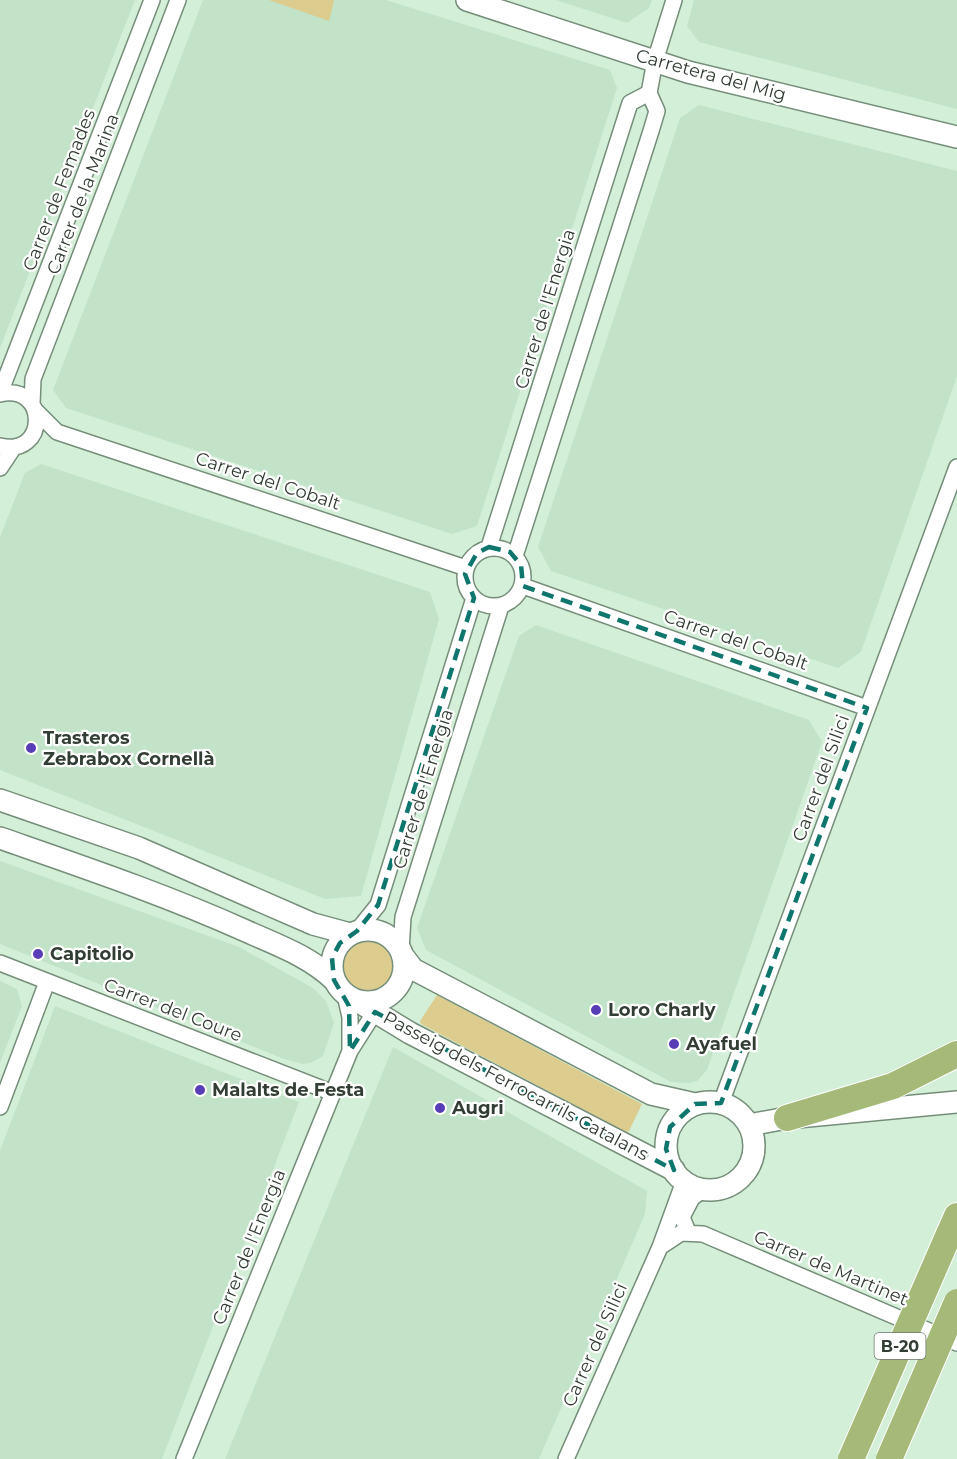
<svg xmlns="http://www.w3.org/2000/svg" width="957" height="1459" viewBox="0 0 957 1459" font-family="Montserrat,sans-serif">
  <style>
    .built { fill: #c2e3c8 }
    .green { fill: #dccc8e }
    .lines { fill: none; stroke-linecap: round; stroke-linejoin: round }
    .street-casing { stroke: #758e7a; stroke-width: 18 }
    .secondary-casing { stroke: #758e7a; stroke-width: 24 }
    .highway-casing { stroke: #fff; stroke-width: 28 }
    .street { stroke: #fff; stroke-width: 15 }
    .secondary { stroke: #fff; stroke-width: 21 }
    .highway { stroke: #a5ba78; stroke-width: 26 }
    .highway-bridge-casing { stroke: #fff; stroke-width: 28; stroke-linecap: butt }
    .highway-bridge { stroke: #a5ba78; stroke-width: 26 }
    .marked { fill: none; stroke: #0f766e; stroke-width: 4.5; stroke-dasharray: 12 8; stroke-linejoin: round }
    .poi-dot { fill: #573eb6; stroke: #fff; stroke-width: 2 }
    .labels { text-anchor: middle; stroke-width: 4.5; stroke-linejoin: round; paint-order: stroke }
    .shield { fill: #fff; stroke: #707771; stroke-width: 1.5 }
    .shield-label { font-size: 16px; font-weight: bold; fill: #323d34 }
    .street-label { font-size: 18px; fill: #323d34; stroke: #fff }
    .poi-label { font-size: 18px; font-weight: bold; fill: #323d34; stroke: #fff; text-anchor: start }
  </style>
  <rect width="100%" height="100%" fill="#d4efd8"/>
  <path class="built" d="M0,0H135L0,348Z
    M203,0H386L610,70L617,88L477,526L452,534L66,408L53,390Z
    M556,0H652L649,8L627,23Z
    M694,0H957V109L699,42L687,26Z
    M699,105L957,171V376L861,652L838,668L551,571L538,547L680,118Z
    M41,464L430,592L439,619L361,896L325,899L0,770V537L25,473Z
    M536,625L809,720L822,742L707,1070L697,1081L689,1083L671,1082L426,950L417,928L519,636Z
    M0,861L239,947L313,988L326,1001L334,1023L323,1056L310,1063L303,1064L284,1059L0,944Z
    M0,981L17,989L22,1006L0,1063Z
    M55,1006L299,1102L162,1459H0V1151Z
    M393,1047L647,1191L645,1214L539,1459H225Z"/>
  <path class="green" d="M269,0H333L334,1L329,21Z
    M343 966a25 25 0 1 1 50 0a25 25 0 1 1-50 0Z
    M437,995L642,1104L629,1131L626,1132L421,1024L420,1021Z"/>
  <g class="lines">
    <defs>
      <path id="street" d="M0,393L152,0
        M0,394C49,383 48,458 0,446
        M32,404L33,379L178,0
        M35,410L57,432L466,568
        M0,468L14,447
        M489,547L630,103L649,93
        M465 577a29 29 0 1 1 58 0a29 29 0 1 1-58 0Z
        M515,556L651,131L657,111L649,93L655,61L674,0
        M523,586L867,708
        M357,931L378,905L474,598
        M401,951L403,917L501,606
        M0,963L333,1093
        M345,995L350,1017V1051
        M721,1103L957,467
        M0,1107L47,982
        M688,1232L682,1217L692,1198L704,1189
        M660,1247L681,1233L703,1234L957,1343
        M184,1459L350,1051L383,999
        M566,1459L660,1247L684,1181"/>
      <path id="secondary" d="M467,0L688,72L957,137
        M0,800L139,848L313,924L350,934
        M0,838C83,867 166,895 246,931C277,945 309,956 334,980
        M332 966a36 36 0 1 1 72 0a36 36 0 1 1-72 0Z
        M403,956L413,969L651,1094L695,1104
        M359,1002L410,1033L674,1170
        M666 1146a44 44 0 1 1 88 0a44 44 0 1 1-88 0Z
        M749,1125L787,1118L957,1102"/>
      <path id="highway" d="M787,1118L893,1086L957,1054
        M949,1234L957,1216"/>
    </defs>
    <use href="#street" class="street-casing"/>
    <use href="#secondary" class="secondary-casing"/>
    <use href="#highway" class="highway-casing"/>
    <use href="#street" class="street"/>
    <use href="#secondary" class="secondary"/>
    <use href="#highway" class="highway"/>
    <defs>
      <path id="highway-bridge" d="M851,1459L949,1234
        M889,1459L957,1302"/>
    </defs>
    <use href="#highway-bridge" class="highway-bridge-casing"/>
    <use href="#highway-bridge" class="highway-bridge"/>
  </g>
  <path class="marked" d="M489,547L510,552L521,565L523,586L867,708L721,1103L695,1104L670,1127L666,1149L674,1170L375,1012L350,1051L349,1006L334,980L332,958L340,943L357,931L378,905L474,598L465,574L477,553Z"/>
  <g class="poi-dot">
    <circle cx="31" cy="748" r="6"/>
    <circle cx="38" cy="954" r="6"/>
    <circle cx="596" cy="1010" r="6"/>
    <circle cx="674" cy="1044" r="6"/>
    <circle cx="200" cy="1090" r="6"/>
    <circle cx="440" cy="1108" r="6"/>
  </g>
  <g class="labels">
    <rect class="shield" x="874.5" y="1333" width="51" height="26" rx="4.5"/>
    <g class="shield-label">
      <text x="900" y="1352">B-20</text>
    </g>
    <g class="street-label">
      <text transform="translate(711 75) rotate(15)" y="6">Carretera del Mig</text>
      <text transform="translate(59 190) rotate(-69)" y="6">Carrer de Femades</text>
      <text transform="translate(83 194) rotate(-69)" y="6">Carrer de la Marina</text>
      <text transform="translate(545 309) rotate(-73)" y="6">Carrer de l'Energia</text>
      <text transform="translate(268 481) rotate(18)" y="6">Carrer del Cobalt</text>
      <text transform="translate(736 640) rotate(19)" y="6">Carrer del Cobalt</text>
      <text transform="translate(821 778) rotate(-70)" y="6">Carrer del Silici</text>
      <text transform="translate(423 789) rotate(-73)" y="6">Carrer de l'Energia</text>
      <text transform="translate(173 1010) rotate(21)" y="6">Carrer del Coure</text>
      <text transform="translate(516 1086) rotate(28)" y="6">Passeig dels Ferrocarrils Catalans</text>
      <text transform="translate(249 1247) rotate(-68)" y="6">Carrer de l'Energia</text>
      <text transform="translate(831 1268) rotate(23)" y="6">Carrer de Martinet</text>
      <text transform="translate(595 1345) rotate(-66)" y="6">Carrer del Silici</text>
    </g>
    <g class="poi-label">
      <text x="43" y="744">Trasteros<tspan x="43" dy="21">Zebrabox Cornellà</tspan></text>
      <text x="50" y="960">Capitolio</text>
      <text x="608" y="1016">Loro Charly</text>
      <text x="686" y="1050">Ayafuel</text>
      <text x="212" y="1096">Malalts de Festa</text>
      <text x="452" y="1114">Augri</text>
    </g>
  </g>
</svg>
